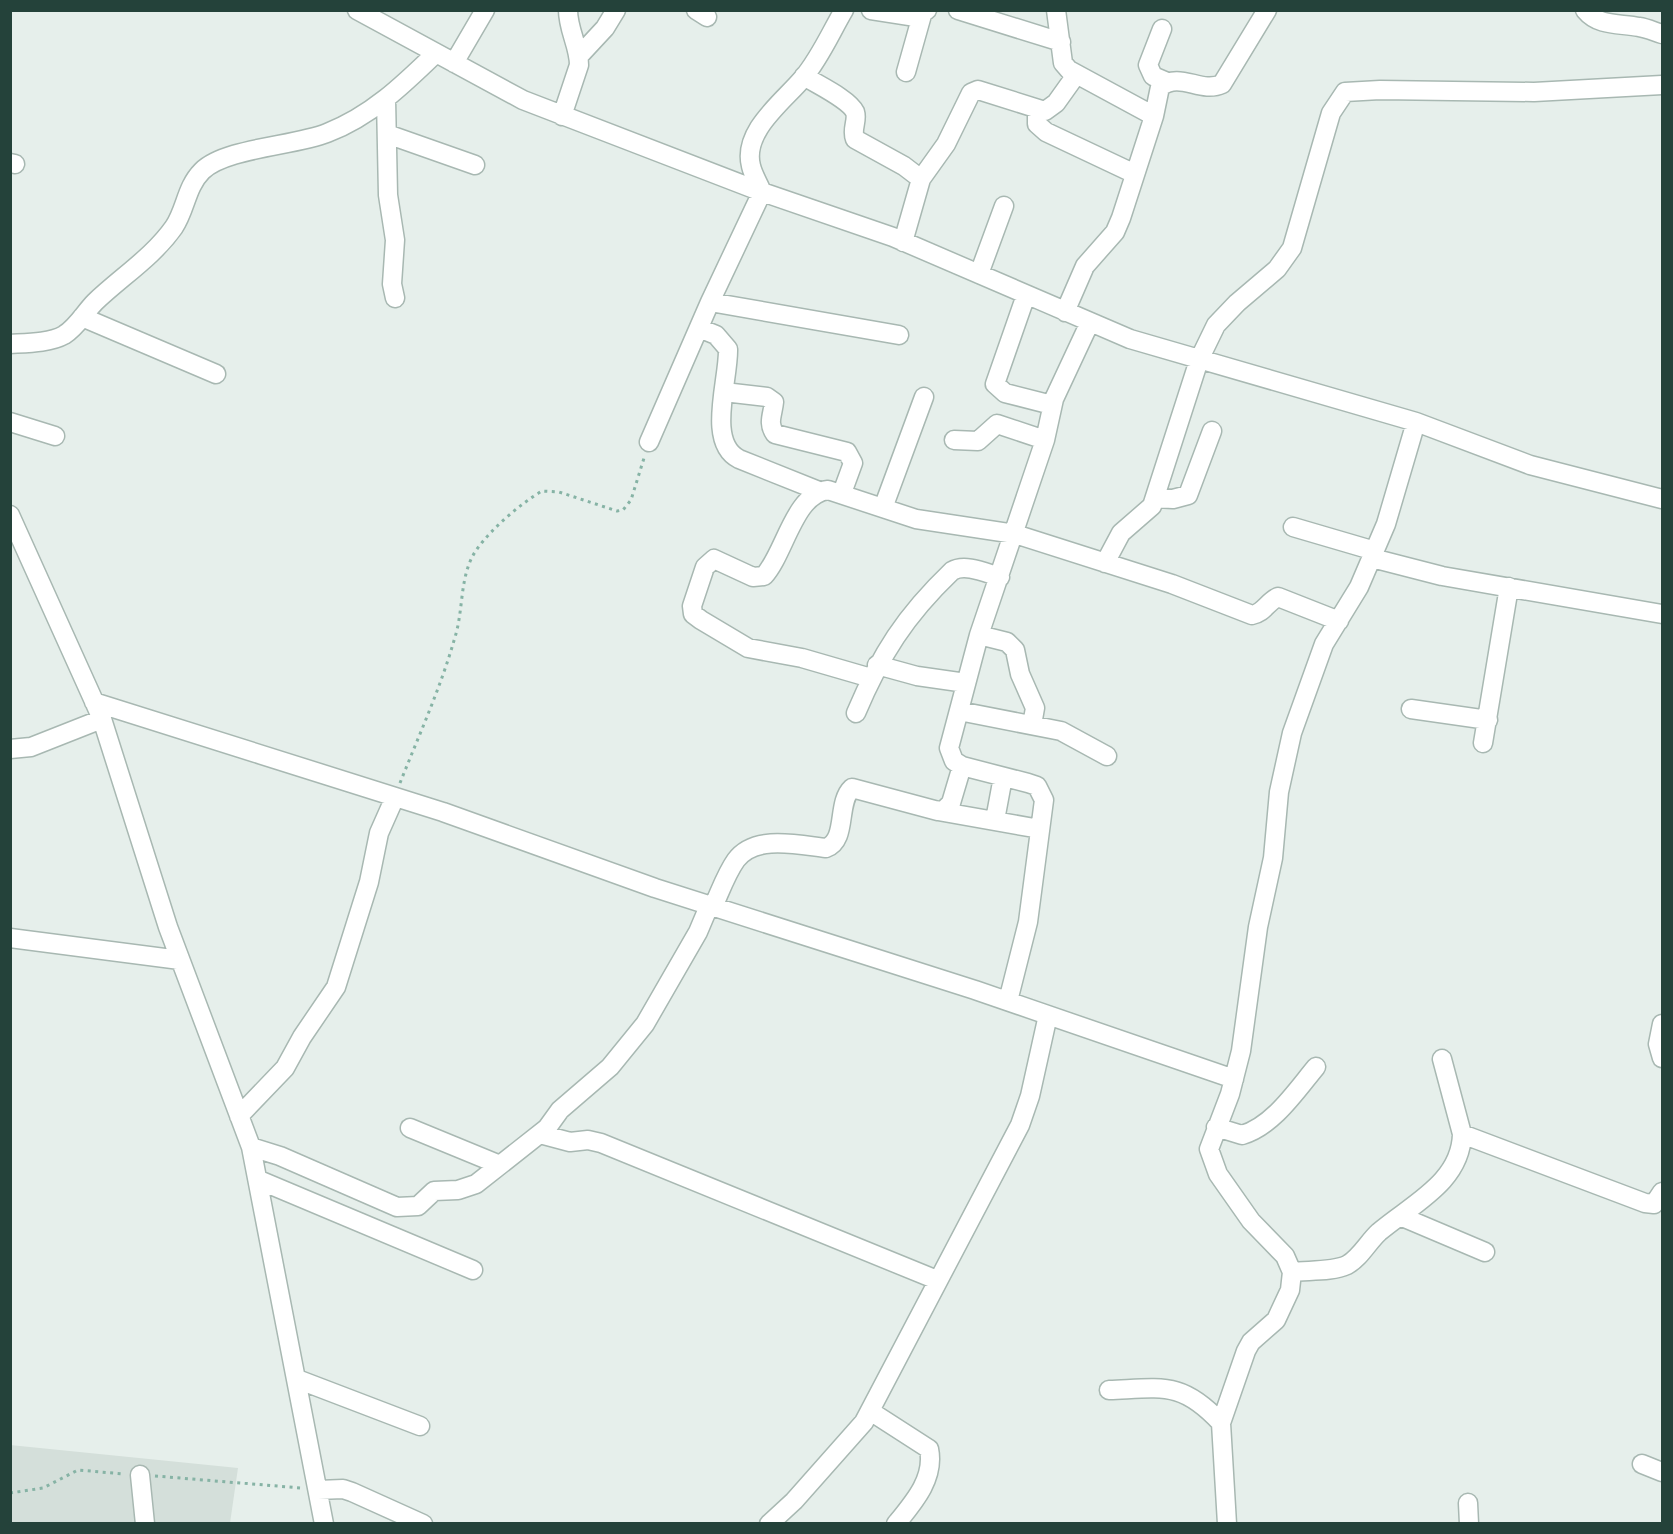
<svg xmlns="http://www.w3.org/2000/svg" width="1673" height="1534" viewBox="0 0 1673 1534" font-family="'Roboto Condensed',sans-serif">
  <style>
    .built { fill: #d4dfda }
    .lines { fill: none; stroke-linecap: round; stroke-linejoin: round }
    .minor-casing { stroke: #a8b8b2; stroke-width: 21 }
    .path { stroke: #86b3a5; stroke-width: 3; stroke-dasharray: 3 4.5; stroke-linecap: butt }
    .minor { stroke: #fff; stroke-width: 18 }
  </style>
  <rect width="100%" height="100%" fill="#e6efeb"/>
  <path class="built" d="M10,1445L238,1468L230,1523H11Z"/>
  <g class="lines">
    <defs>
      <path id="minor" d="M357,10L523,100L762,192L893,237L1130,339L1416,422L1530,465L1662,499
        M696,10L707,17
        M871,10L916,17L927,10
        M958,10L1061,42
        M1056,10L1063,63L1069,70L1154,116
        M1585,10C1599,27 1620,23 1639,27C1647,28 1655,32 1662,34
        M1162,29L1148,65L1153,76L1167,82
        M579,56L605,28L616,10
        M454,63L485,10
        M906,72L922,15
        M804,76C816,84 849,99 855,112C858,121 851,129 855,139L904,166L921,179
        M386,99L388,195L395,240L392,284L395,298
        M1037,109V124L1046,132L1135,174
        M562,116L579,65C579,46 568,30 568,10
        M387,134L475,165
        M10,163L15,164
        M903,242L921,179L946,144L971,93L978,90L1045,111L1056,103L1076,75
        M979,274L1004,206
        M1026,295L995,384L1005,393L1052,405
        M710,302L899,335
        M1065,312L1085,266L1115,232L1121,218L1154,116L1160,87C1181,71 1200,94 1222,84L1267,10
        M82,317L216,374
        M699,328L716,335L728,349C729,380 706,442 739,459L819,491
        M10,344C26,343 50,343 64,335C77,327 85,312 95,302C121,277 153,257 174,227C186,209 186,187 202,171C225,148 295,146 327,133C371,116 403,85 436,53
        M724,392L767,397L774,402C773,414 767,423 775,434L847,452L853,463L842,493
        M10,422L55,436
        M954,440L978,441L997,424L1045,440
        M649,442L710,302L762,192C759,184 753,175 751,166C742,131 784,101 803,78C820,58 831,32 844,10
        M1155,498L1173,499L1188,495L1212,431
        M883,508L924,397
        M10,515L102,719L168,927L251,1147L324,1524
        M1293,527L1375,551
        M1372,558L1442,576L1662,614
        M1105,563L1121,533L1152,506L1199,360L1216,325L1237,303L1277,269L1292,248L1331,113L1345,92L1380,90L1534,92L1662,85
        M979,635L1007,642L1015,650L1020,674L1035,708L1032,725
        M877,665L917,676L966,683
        M871,678L802,658L748,648L701,620L693,614L692,606L705,567L714,559L753,577L764,576C785,553 794,494 828,490L916,519L1015,534L1172,584L1252,615C1264,613 1267,602 1278,597L1339,621
        M94,702L443,812L655,888L975,990L1234,1079
        M1411,709L1488,720
        M959,711L1061,731L1107,756
        M856,713C881,654 905,616 952,571C965,563 986,573 1000,577
        M1483,743L1509,587
        M10,749L31,747L102,719
        M938,811L1040,829
        M995,820L1003,777
        M713,907C720,892 726,874 736,860C755,834 799,845 826,848C848,840 836,803 852,788L938,811L944,810L951,803L962,766
        M10,938L180,960
        M1008,1001L1028,922L1044,800L1037,786L1028,783L962,766L954,761L949,748L979,635L1045,440L1054,399L1090,322
        M1662,1024L1658,1044L1662,1058
        M239,1116L285,1068L302,1037L336,987L369,882L379,833L395,797
        M1216,1127L1242,1135C1273,1126 1296,1091 1316,1067
        M410,1128L500,1165
        M540,1134L570,1142L588,1140L601,1143L937,1280
        M1462,1134L1645,1203L1654,1204L1662,1192
        M251,1147L280,1156L397,1207L418,1206L434,1191L458,1190L476,1184L547,1128L560,1110L610,1067L645,1024L698,932L709,906
        M259,1180L473,1270
        M1400,1216L1485,1252
        M1292,1272C1308,1270 1332,1272 1347,1265C1360,1258 1368,1242 1379,1232C1412,1204 1461,1182 1462,1134L1442,1059
        M297,1379L420,1426
        M1109,1390C1163,1388 1182,1381 1221,1423
        M870,1411L929,1449C935,1478 914,1502 896,1524
        M1642,1464L1662,1472
        M140,1475L145,1524
        M318,1490L343,1489L352,1492L423,1524
        M1468,1503L1469,1524
        M769,1524L794,1501L864,1422L1020,1125L1030,1096L1048,1015
        M1227,1524L1221,1423L1246,1351L1251,1342L1276,1320L1290,1290L1292,1272L1285,1256L1251,1221L1218,1174L1209,1149L1230,1094L1241,1051L1258,927L1273,858L1279,792L1292,733L1324,644L1359,587L1386,524L1416,422"/>
    </defs>
    <use href="#minor" class="minor-casing"/>
    <path class="path" d="M400,783C419,735 441,687 455,637C464,609 459,574 477,549C492,528 520,504 542,491L559,492L617,511L623,510L631,500L644,458
      M155,1476L301,1488
      M10,1493L43,1488L78,1470L124,1474"/>
    <use href="#minor" class="minor"/>
  </g>
  <rect width="1673" height="1534" fill="none" stroke="#24423a" stroke-width="24"/>
</svg>
